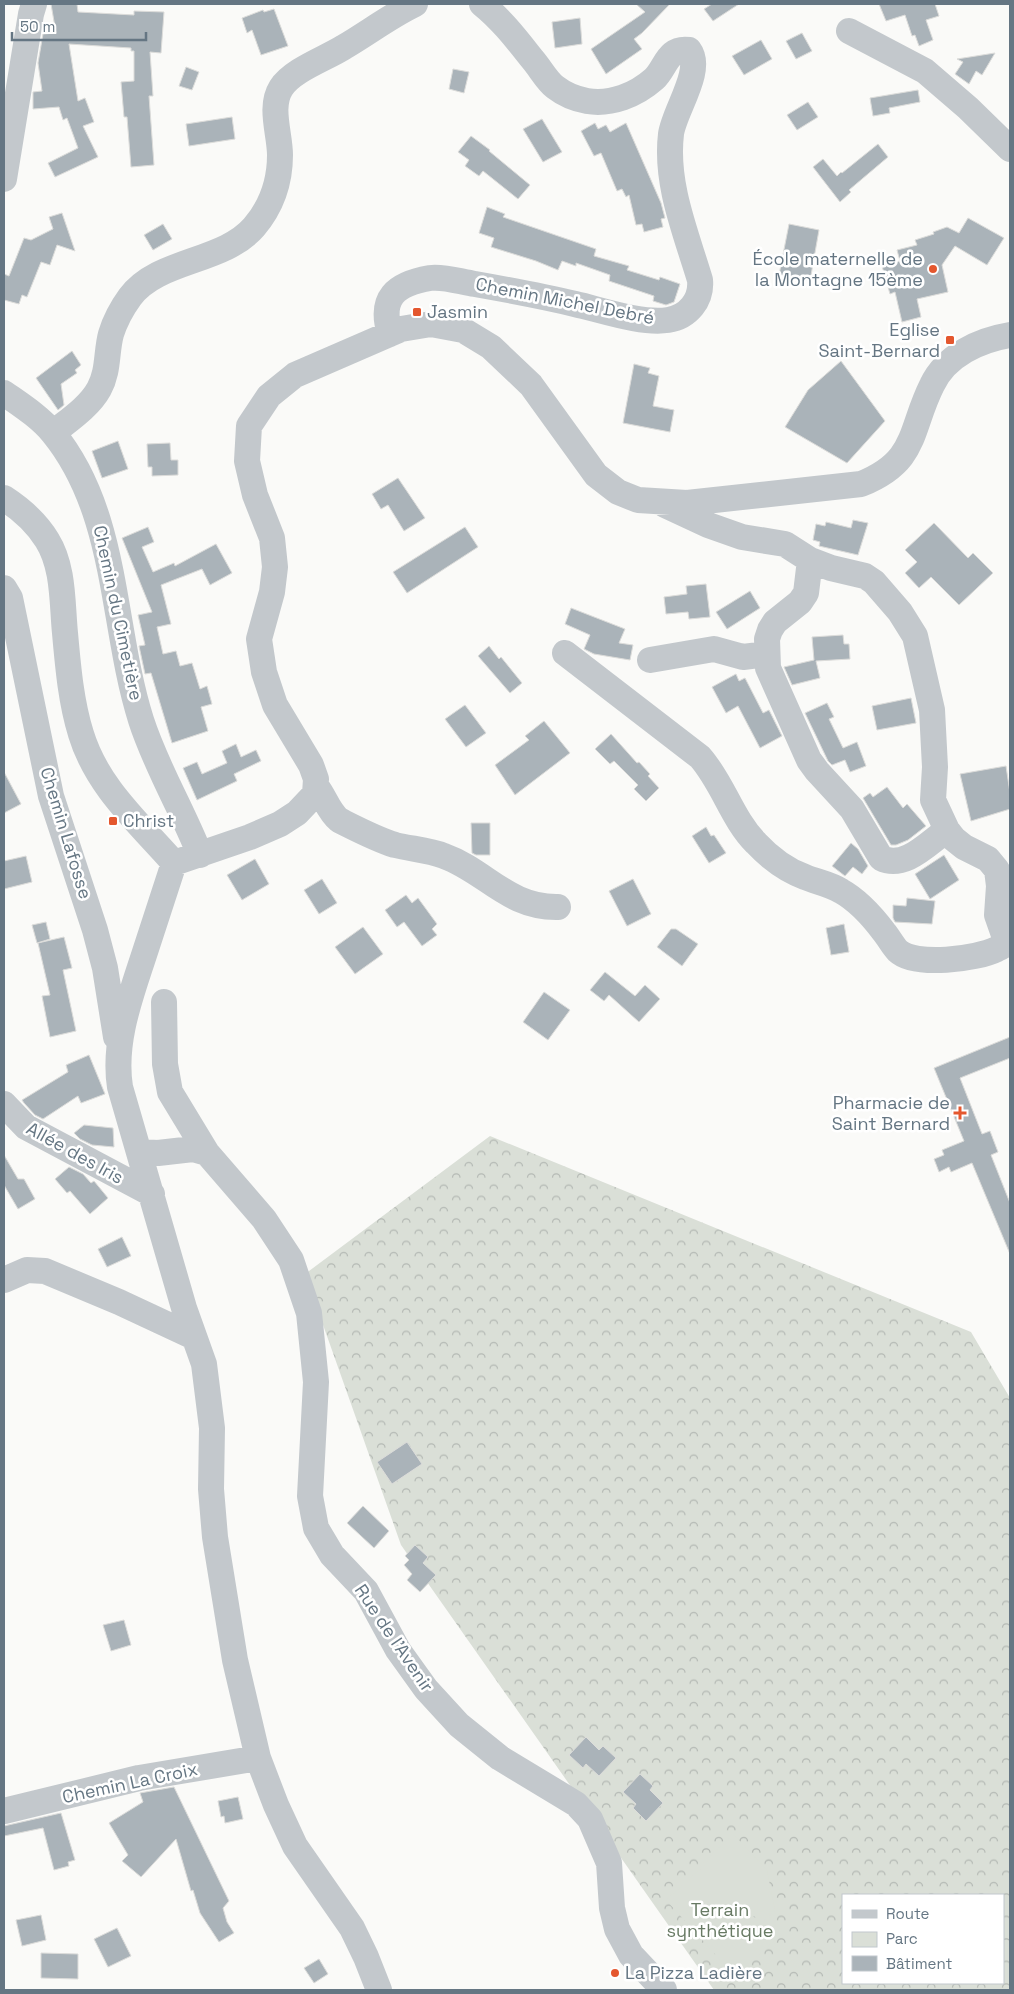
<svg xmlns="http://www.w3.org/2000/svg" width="1014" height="1994" viewBox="0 0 1014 1994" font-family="'Space Grotesk',sans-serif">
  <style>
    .forest { fill: url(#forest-crowns); fill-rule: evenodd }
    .green { fill: #dadfd7 }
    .building { fill: #aab3b9; stroke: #dcdcda }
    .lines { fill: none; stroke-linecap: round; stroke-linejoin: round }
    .minor { stroke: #c3c8cc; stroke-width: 26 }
    .poi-dot { fill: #e4572e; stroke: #fff; stroke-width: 2 }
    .labels { text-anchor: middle; stroke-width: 5; stroke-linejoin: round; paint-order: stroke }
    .poi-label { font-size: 18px; fill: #657683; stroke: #fff; text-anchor: end }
    .street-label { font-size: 18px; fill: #657683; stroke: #fff }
    .park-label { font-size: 18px; fill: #687a64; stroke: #fff }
  </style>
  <defs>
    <pattern id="forest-crowns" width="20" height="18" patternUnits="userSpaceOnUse" patternTransform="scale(1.25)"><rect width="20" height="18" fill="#dadfd7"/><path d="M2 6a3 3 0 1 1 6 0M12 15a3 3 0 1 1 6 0" fill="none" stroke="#b4b9b4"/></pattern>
  </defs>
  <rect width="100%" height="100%" fill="#fafaf8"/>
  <path class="forest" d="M490,1136L971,1332L1010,1398V1990H714L401,1545L305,1274ZM843,1895H1003V1983H843Z"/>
  <path class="green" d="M733,1834L767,1870L775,1911L761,1923L742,1904L775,1940L735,1976L666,1900L705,1865L703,1863Z"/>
  <path class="building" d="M51,4H77L78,12L134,15V11L164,12L161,53L150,52L153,96H149L154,165L131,167L127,117H124L121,82L134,81V51H131V48L69,44L78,101L85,98L94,122L83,126L98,157L55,177L48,163L78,148L67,118L63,120L59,107L33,109V92L42,91L38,63L43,34L56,33Z
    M636,4H670L642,33L634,39L642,49L606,74L591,49L645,12Z
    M712,4H739L713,21L704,9Z
    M879,4H935L939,16L926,20L933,40L919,46L915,35L912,36L905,15L886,21Z
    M274,9L288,46L261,55L252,30L247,33L242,18L263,10L264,12Z
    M580,18L582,44L555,48L552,22Z
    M802,33L812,51L796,59L786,41Z
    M761,40L772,59L744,75L732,56Z
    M995,53L982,75L976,71L969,84L955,74L963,62L957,59Z
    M186,67L199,72L192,90L179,86Z
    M453,69L469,72L464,93L449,89Z
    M918,90L920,102L889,108L890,113L873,116L870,98Z
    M808,102L818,117L797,130L787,115Z
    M232,117L235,139L189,146L186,124Z
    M542,119L562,152L543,162L523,129Z
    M595,123L598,129L606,125L610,132L626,123L661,203L665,218L661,219L663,227L644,232L642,224L636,225L629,195L626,197L622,189L617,191L601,153L594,156L581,131Z
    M471,136L490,150L489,151L530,185L518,199L483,171L479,176L465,166L469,160L458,152Z
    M878,144L888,157L849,190L851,192L840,202L813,167L823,159L837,176L841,172L842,173Z
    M487,207L505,214L503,217L596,249L594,256L629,266L627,270L659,280L660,277L680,284L674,302L666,305L653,301L654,296L609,281L610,275L576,263V266L562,261L558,270L536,261L491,247L494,238L479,233Z
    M62,213L75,251L57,245L50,265L41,262L27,297L22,295L19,304L4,300V274L9,276L24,238L31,240L53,229L49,217Z
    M968,218L1004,238L987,265L955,246L942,265L948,292L917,299L921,317L902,322L895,292L890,294L882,266L900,261L897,250L917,245L915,240L934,234L933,232L947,227L959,233Z
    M163,224L172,239L153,250L144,235Z
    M789,224L819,230L810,281L779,275Z
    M72,351L81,365L75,370L77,373L61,384L64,405L58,410L36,378Z
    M841,361L885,421L847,463L785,427L808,390Z
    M634,364L650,368L648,373L659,376L653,406L674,410L670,432L623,423Z
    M118,441L128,469L102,478L92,451Z
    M170,443L171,460H178V475L152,476V467H148L147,444Z
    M398,478L425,518L404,531L388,505L381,509L372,494Z
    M853,520L868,523L858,555L819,546L820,542L813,540L816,524L825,526L826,522L851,528Z
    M934,523L968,558L973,553L993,573L959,605L931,577L919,588L905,573L917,562L905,550Z
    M148,527L154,542L142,547L153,572L174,563L175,566L216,544L232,573L210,585L202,569L161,585L171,624L157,627L163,654L176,651L180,666L192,663L200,689L207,686L212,704L201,707L208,731L172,743L151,673L145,674L139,646L145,645L138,615L152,612L122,538Z
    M465,527L478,547L407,593L393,572Z
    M706,584L710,617L689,619L688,612L666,614L664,597L687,594L686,586Z
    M750,591L760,608L727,629L716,612Z
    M571,608L625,629L619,643L633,645L630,660L594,654L584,649L590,635L565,624Z
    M843,635L844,644H849L850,659L816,661L820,678L792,685L784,667L814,660L812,637Z
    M489,646L499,659L501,657L522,683L510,693L478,656Z
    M736,674L739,681L745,678L763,713L769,710L782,736L760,748L738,706L726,713L712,687Z
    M911,698L916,723L877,730L872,706Z
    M827,703L834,717L829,719L843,748L857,742L866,766L850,772L845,760L832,765L828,761L805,713Z
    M465,705L486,733L466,747L445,719Z
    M544,721L570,753L515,795L495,765L529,740L525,736Z
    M611,734L637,763L639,762L650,774L648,776L659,788L646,801L634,789L638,785L614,761L610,764L595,749Z
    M236,744L241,757L256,750L261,761L234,774L237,781L197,800L183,768L197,762L202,774L227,763L222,751Z
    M1006,766L1010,793V809L971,821L960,774Z
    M4,772L21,804L4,813Z
    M887,787L903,808L907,804L926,826L908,840L896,845H891L863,798L870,793L873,797Z
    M471,823H490V855H476L472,853Z
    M706,827L711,836L714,835L726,853L709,863L692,836Z
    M851,843L858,849L868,866L862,874L853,867L845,876L832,866Z
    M944,855L959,880L930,899L915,874Z
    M26,856L32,882L4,889V861Z
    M255,859L269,884L242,900L227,875Z
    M322,879L337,903L319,914L304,890Z
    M633,879L651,914L627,926L609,891Z
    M406,895L412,903L418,898L437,924L432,929L437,935L422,946L404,922L397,927L385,910Z
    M907,898L935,901L932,924L895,922L893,918V905L906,906Z
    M46,922L50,939L37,943L32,925Z
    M844,924L849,952L831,955L826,928Z
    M363,927L383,954L355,974L335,947Z
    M671,929H676L698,944L682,966L657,947Z
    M64,937L72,968L63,970L76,1031L50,1037L42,996L50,995L38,943Z
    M605,972L635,996L645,985L660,999L639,1022L609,995L604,1001L590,990Z
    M544,992L570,1010L548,1040L523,1022Z
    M1010,1037V1058L960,1078L982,1134L990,1131L998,1152L991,1155L1010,1203V1254L972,1163L951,1172L949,1167L939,1172L934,1159L944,1155L942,1150L964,1141L934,1068Z
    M89,1055L105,1094L81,1103L78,1096L43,1119L35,1115L24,1103L22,1100L68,1072L66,1065Z
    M84,1125L113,1128L114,1147L92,1145L80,1139L74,1133Z
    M4,1155L18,1179H24L35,1199L18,1209L4,1185Z
    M69,1167L83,1174L91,1183L94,1181L108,1198L90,1214L70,1191L67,1193L55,1179Z
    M122,1237L131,1256L107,1267L98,1249Z
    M407,1442L422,1464L392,1484L377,1462Z
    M363,1506L389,1531L374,1548L347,1523Z
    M415,1545L428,1557L423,1563L436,1575L420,1592L407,1580L412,1574L404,1565L409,1560L405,1556Z
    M124,1620L131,1645L111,1651L103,1625Z
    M586,1737L599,1750L603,1746L616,1758L599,1776L586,1764L583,1768L569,1755Z
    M640,1774L653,1786L650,1790L663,1803L646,1821L633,1808L636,1804L623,1792Z
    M174,1787L229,1901L223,1908L227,1922L234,1933L219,1942L200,1913L193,1890L191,1891L176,1839L141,1877L122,1861L128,1855L109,1823L143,1802L140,1793Z
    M238,1797L243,1819L225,1823L224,1816L221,1817L218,1801Z
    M61,1813L75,1860L68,1862L69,1866L54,1870L43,1828L4,1836V1826Z
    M41,1915L46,1940L22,1946L16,1920Z
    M117,1928L131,1956L108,1967L94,1939Z
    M41,1953L78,1954V1979L41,1978Z
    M319,1959L328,1974L314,1983L304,1968Z"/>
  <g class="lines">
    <path class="minor" d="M849,31L925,71L968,108L1010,149
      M4,179L31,14L34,4
      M390,334C379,298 395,284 430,278C444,276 461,282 475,284C509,290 542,296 575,304C602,310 641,324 668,320C688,317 702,300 700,280C686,233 665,184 671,134C674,111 704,70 689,50C667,47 666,68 654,79C636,95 611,105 587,101C576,99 564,94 555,87C547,81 540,68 533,60C517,40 502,20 482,4
      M4,393C21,405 40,417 53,433C119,514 111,625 141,720C156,767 182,809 200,855
      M53,433C69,420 89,407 99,389C109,371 106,352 111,334C115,321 122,308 130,297C158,259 223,263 254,227C271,207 280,182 280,155C280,134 269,107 281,88C292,70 327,58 344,47C368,33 390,16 415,4
      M4,498C21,509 36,522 47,540C64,567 62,603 65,633C68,667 71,702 81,734C97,787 139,823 174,863L250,837L280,824L297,813L315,794L316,779L311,765L275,705L264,672L259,639L272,592L275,567L272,538L255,495L247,461L249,426L269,396L295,375L401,329L431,324L463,330L491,347L531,385L596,475L618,492L638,500L687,503L861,484C918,461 909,431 932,385C946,355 980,340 1010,335
      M665,505L708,525L742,537L785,544L810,560L831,568L865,576L874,582L900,612L915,636L932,710L935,767L933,800L947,830L954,839L964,847L988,859L997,870L999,886L997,915L1004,935L1010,939
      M810,560L806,593L800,602L775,622L770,630L767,639L768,668L809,760L817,771L852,809L881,858C905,870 929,842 947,830
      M4,588L10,598L51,796L95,930L105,968L116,1037
      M565,653L700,757C723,783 732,819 756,843C770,858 786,870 805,877C817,882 830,884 841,891C859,901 872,916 884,932C889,938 893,946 898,951C915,967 977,959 997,949C1002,947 1006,944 1010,942
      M650,660L714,649L743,657L767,654
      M316,786C325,797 328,811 339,820C357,829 376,839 395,845C411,849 429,850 444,856C486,871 508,908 558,907
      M174,863C164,894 154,925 144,955C130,998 113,1042 120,1087L184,1308L204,1364L212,1428L211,1489L215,1537L235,1660L258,1758L276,1805L295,1846L352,1928L366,1957L379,1990
      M164,1002L165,1064L170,1092L207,1153
      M4,1104L26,1127L152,1194
      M139,1152L158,1153L193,1149L207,1153L264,1219L291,1260L309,1313L316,1382L310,1496L316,1528L332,1555L366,1591L398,1650L426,1689L459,1725L500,1758L576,1804L590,1819L609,1863L612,1908L617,1929L631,1955L664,1990
      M4,1280L27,1270L45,1271L119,1302L194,1337
      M4,1811L139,1778L258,1758"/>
  </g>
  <g class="poi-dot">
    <circle cx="933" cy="269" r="5"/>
    <rect x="412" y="307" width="10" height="10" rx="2.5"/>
    <rect x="945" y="335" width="10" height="10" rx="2.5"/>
    <rect x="108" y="816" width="10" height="10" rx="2.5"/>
    <path d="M957.5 1105.5h5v5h5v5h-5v5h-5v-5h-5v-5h5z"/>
    <circle cx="615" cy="1973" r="5"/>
  </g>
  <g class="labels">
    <g class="poi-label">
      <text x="923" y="265">École maternelle de<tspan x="923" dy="21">la Montagne 15ème</tspan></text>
      <text x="427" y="318" text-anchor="start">Jasmin</text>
      <text x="940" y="336">Eglise<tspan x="940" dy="21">Saint-Bernard</tspan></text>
      <text x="123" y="827" text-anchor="start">Christ</text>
      <text x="950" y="1109">Pharmacie de<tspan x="950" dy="21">Saint Bernard</tspan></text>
      <text x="625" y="1979" text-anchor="start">La Pizza Ladière</text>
    </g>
    <g class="street-label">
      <text transform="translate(565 301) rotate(11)" y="6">Chemin Michel Debré</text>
      <text transform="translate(118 613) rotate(78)" y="6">Chemin du Cimetière</text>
      <text transform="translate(66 833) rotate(73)" y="6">Chemin Lafosse</text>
      <text transform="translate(75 1153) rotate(29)" y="6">Allée des Iris</text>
      <text transform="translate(394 1638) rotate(56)" y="6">Rue de l'Avenir</text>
      <text transform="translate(130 1783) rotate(-12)" y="6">Chemin La Croix</text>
    </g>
    <g class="park-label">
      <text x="720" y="1916">Terrain<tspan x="720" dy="21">synthétique</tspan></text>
    </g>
  </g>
  <rect width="1014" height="1994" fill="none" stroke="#657683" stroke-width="10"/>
  <rect x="842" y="1894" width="162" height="90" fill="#ffffff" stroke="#c1c8cd"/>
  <rect x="852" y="1910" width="25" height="8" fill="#c3c8cc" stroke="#c1c8cd"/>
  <text x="886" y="1919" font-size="15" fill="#657683">Route</text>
  <rect x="852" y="1932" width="25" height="15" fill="#dadfd7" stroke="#c1c8cd"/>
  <text x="886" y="1944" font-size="15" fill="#657683">Parc</text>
  <rect x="852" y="1956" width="25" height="15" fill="#aab3b9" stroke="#c1c8cd"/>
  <text x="886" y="1969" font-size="15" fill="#657683">Bâtiment</text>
  <path d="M12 32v8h134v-8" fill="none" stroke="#657683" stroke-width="2.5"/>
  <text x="20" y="32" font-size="15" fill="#657683" stroke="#ffffff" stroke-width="4" paint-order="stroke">50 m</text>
</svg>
